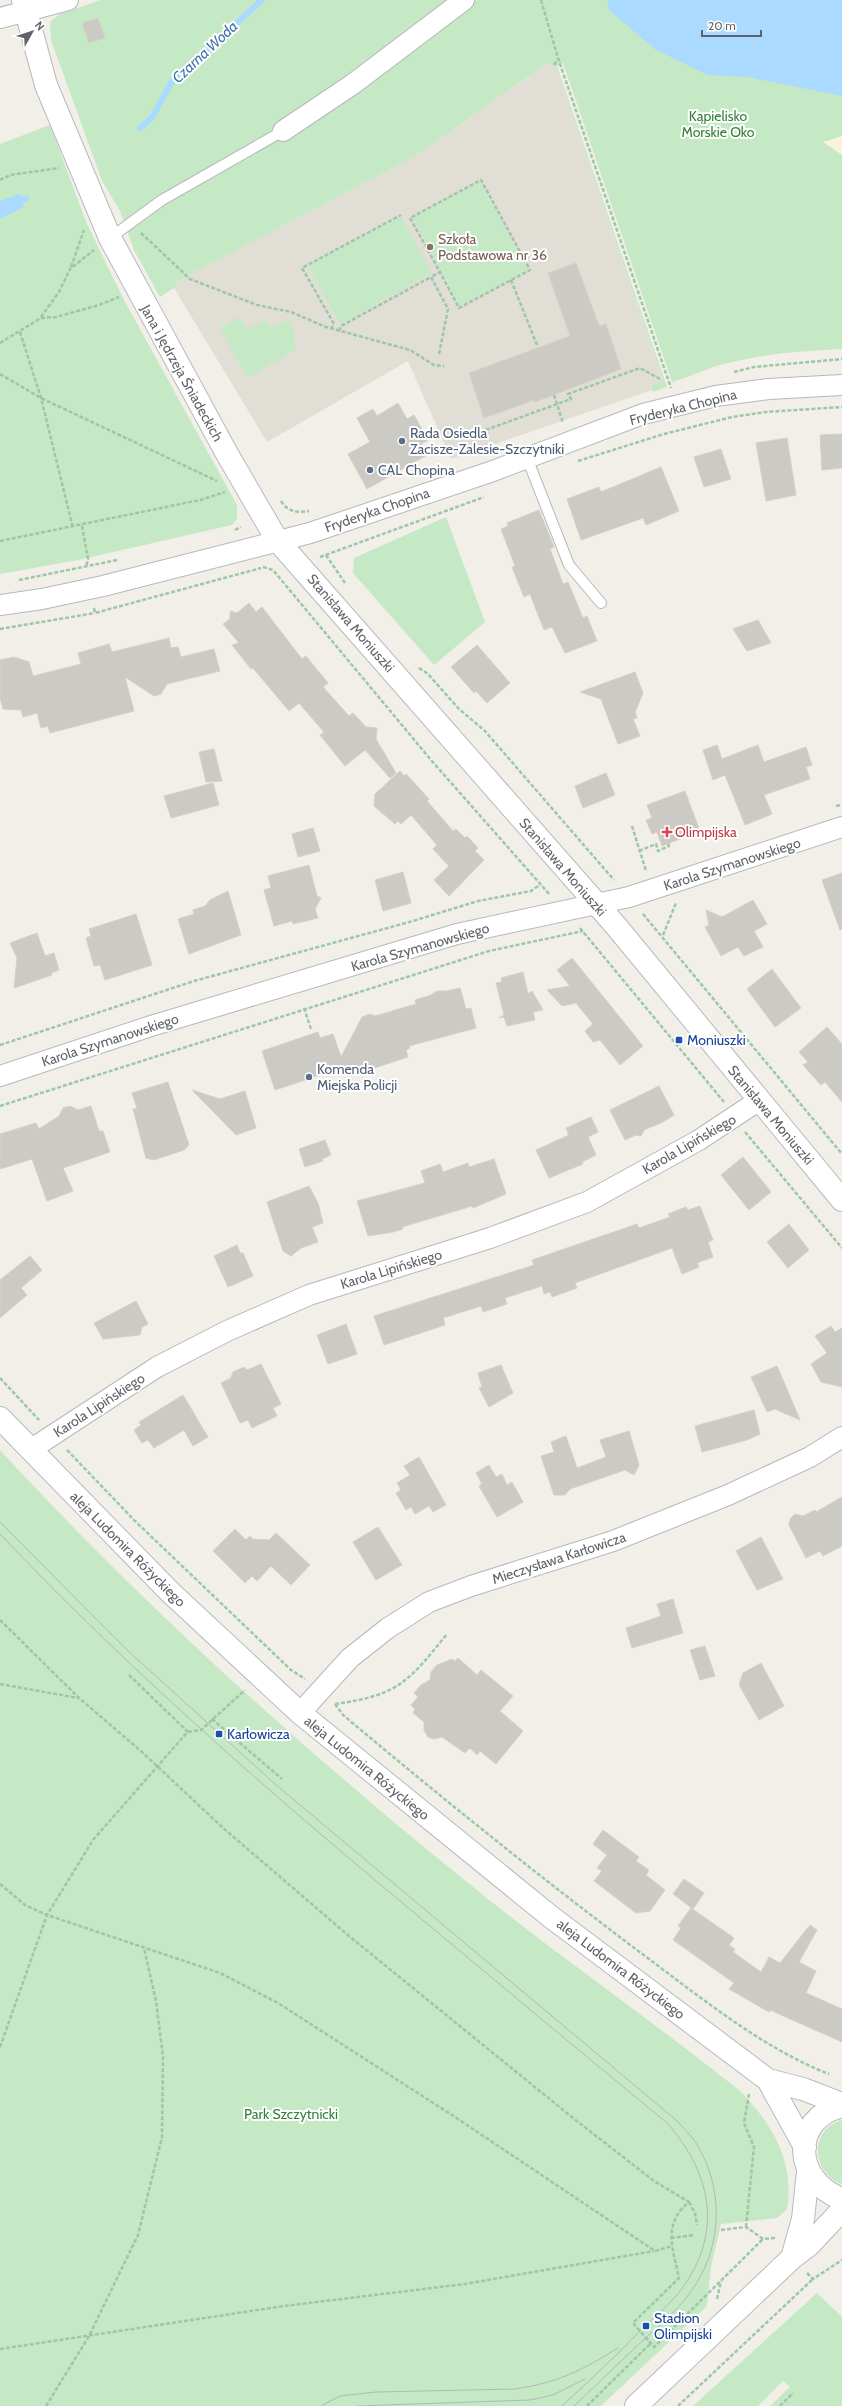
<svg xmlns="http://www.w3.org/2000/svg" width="842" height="2406" viewBox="0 0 842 2406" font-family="Cabin,sans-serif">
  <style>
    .education { fill: #e1ded6 }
    .green { fill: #c5e8c5 }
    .sand { fill: #fbf3d9 }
    .water { fill: #aadaff }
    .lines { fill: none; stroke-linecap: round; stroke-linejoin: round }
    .stream { stroke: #aadaff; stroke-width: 6 }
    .building { fill: #cccac5; stroke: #d6d1c6 }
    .lane-casing { stroke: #b5b8bc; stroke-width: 12 }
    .street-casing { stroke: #b5b8bc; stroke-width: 22 }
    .secondary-casing { stroke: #b6babf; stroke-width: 24 }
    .path { stroke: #9cc7a9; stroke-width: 2.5; stroke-dasharray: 4 2; stroke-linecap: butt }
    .lane { stroke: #fff; stroke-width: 10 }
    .street { stroke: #fff; stroke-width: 20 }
    .secondary { stroke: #fff; stroke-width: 22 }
    .tram { stroke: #b6b7b8; stroke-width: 1 }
    .education-dot { fill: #8d6e63; stroke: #fff; stroke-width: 1.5 }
    .service-dot { fill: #5c6f8a; stroke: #fff; stroke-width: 1.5 }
    .health-dot { fill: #e0444e; stroke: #fff; stroke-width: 1.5 }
    .transit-dot { fill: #1a4fb4; stroke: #fff; stroke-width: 1.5 }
    .labels { text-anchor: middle; stroke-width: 4; stroke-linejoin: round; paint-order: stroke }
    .park-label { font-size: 14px; fill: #348238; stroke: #fff }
    .education-label { font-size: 14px; fill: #785e54; stroke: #fff; text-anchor: start }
    .street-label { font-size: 14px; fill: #5f6368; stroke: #fff }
    .service-label { font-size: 14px; fill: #4e5e75; stroke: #fff; text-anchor: start }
    .health-label { font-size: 14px; fill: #be3a42; stroke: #fff; text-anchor: start }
    .transit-label { font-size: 14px; fill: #164399; stroke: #fff; text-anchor: start }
    .water-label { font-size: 15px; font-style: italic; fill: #4174aa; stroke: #fff }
  </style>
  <rect width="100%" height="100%" fill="#f1efe8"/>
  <path class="education" d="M547,63L556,66L663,382L651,385L652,390L451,459L408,361L267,442L174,288L178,281L417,155Z"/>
  <path class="green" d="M101,0H842V349C799,351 755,354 713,367C699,372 686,378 672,382L563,63L557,66L667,387L653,392L651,385L663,381L556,66L547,63L417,155L178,281L174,288L160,297L134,250L120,211L102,181L51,40L50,22L60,14Z
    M50,125L85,219L100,251L125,302L237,505V519L232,525L78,560L0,574V144Z
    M480,182L528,270L460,306L413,218Z
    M401,217L432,273L340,324L308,266Z
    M240,317L247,329L266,321L271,328L288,319L293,329L296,350L247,378L220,328Z
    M446,517L485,622L434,665L353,573L354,558Z
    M0,1450C151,1614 319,1764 493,1903C574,1967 659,2026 740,2091C772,2124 795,2161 787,2209L777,2218L721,2224L711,2267L707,2306L601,2406H0Z
    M842,2120V2184C812,2173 808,2130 842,2120Z
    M817,2293L842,2317V2406H770L790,2387L783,2381L758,2406H693Z"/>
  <path class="sand" d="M842,136V155L823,142Z"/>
  <path class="water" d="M607,0H842V96L747,77L708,75L656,50L610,11Z
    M20,194L24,207L0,219V201Z"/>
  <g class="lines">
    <path class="stream" d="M140,128L152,118L171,83L262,0
      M0,210L26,198"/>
  </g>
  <path class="building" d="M98,18L105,38L89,43L82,23Z
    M576,263L599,326L606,324L621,369L535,402L534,400L484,418L469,373L570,336L548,273Z
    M398,403L407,419L414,415L428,440L421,444L427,455L367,489L348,454L370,442L357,418L373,409L377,416Z
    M842,434V468L822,470L820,435Z
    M787,438L796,495L766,501L756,443Z
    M721,449L731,479L704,487L694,457Z
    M661,467L679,511L646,525L643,518L581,540L567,499L599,487L601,492Z
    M539,510L554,547L550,549L563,584L568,582L583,618L587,616L597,641L565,653L552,627L544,630L530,594L524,597L512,567L515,566L501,529L508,526L507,523Z
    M249,603L256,612L262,607L302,659L306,656L328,683L323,687L349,716L353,713L366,727L377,728L376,739L396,773L390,778L365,750L345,766L320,735L324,732L299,703L289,711L253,668L251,669L232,645L239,643L223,624L230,619V611L237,613Z
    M758,620L771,643L747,651L733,629Z
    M169,638L171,648L178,647L181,657L214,649L220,671L167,684L161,694L154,696L125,677L134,711L50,733L48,726L41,728L37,713L23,717L21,710L3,709L0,698V660L14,657L29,662L33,676L81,664L78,653L109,644L112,652Z
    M477,645L510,683L487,703L476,691L474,693L451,667Z
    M635,672L643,693L635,712L637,718L633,719L640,736L618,744L601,699L580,692Z
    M717,745L722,759L758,745L764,762L806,747L812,765L806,767L810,779L764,795L772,814L745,825L725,775L713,780L703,750Z
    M214,749L222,781L206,782L199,752Z
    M400,771L404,776L406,774L418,787L429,799L427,801L453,831L456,829L465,838L467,836L478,848L475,851L484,860L449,896L434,880L449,866L433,849L437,845L411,815L401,824L398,821L395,824L374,806L375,794Z
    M606,773L615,795L583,808L575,786Z
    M213,783L219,805L171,818L164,796Z
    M685,791L700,831L662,846L657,832L652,834L646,820L652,818L647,805Z
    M313,828L320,851L298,857L292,834Z
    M309,865L317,896L321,898L315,909L318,918L293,924L292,921L274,926L264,890L271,888L268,876Z
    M403,872L411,903L383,911L375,880Z
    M842,873V929L840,930L822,880Z
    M228,891L241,935L189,954L178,919L194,914L193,910L205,906L210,900Z
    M753,900L767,924L754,931L763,947L744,956L738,947L721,956L705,927L709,925L706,910L722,917Z
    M136,914L152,965L105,980L100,965L94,966L86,938L91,936L89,929Z
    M37,933L45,956L54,953L59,970L51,973L52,975L14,988L17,958L10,943Z
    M572,958L643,1046L620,1065L600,1040L593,1042L585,1031L593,1024L576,1003L562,1006L547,990L570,986L557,970Z
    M772,969L801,1008L775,1027L747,989Z
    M523,972L528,994L532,991L543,1010L533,1012L535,1020L507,1026L504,1017L499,1018L504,1015L496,983L502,982L501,978Z
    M460,988L466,1009L471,1008L476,1028L409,1046L410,1048L406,1050L408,1057L350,1076L347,1066L275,1090L262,1051L318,1032L320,1038L333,1034L341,1057L362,1017L370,1014L375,1016L416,1004L415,1000L431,995L437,991H447Z
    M827,1027L842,1044V1102L825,1082L821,1085L803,1065L808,1062L799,1052Z
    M168,1082L189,1145L184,1150L154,1160L146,1158L133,1109L137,1108L132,1093Z
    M659,1086L674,1115L663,1122L644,1130L641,1136L636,1135L625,1140L610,1110Z
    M192,1090L220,1099L245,1091L256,1128L236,1135Z
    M70,1106L78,1110L91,1106L99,1131H103L110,1152L63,1168L73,1191L47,1201L32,1159L0,1169V1134L36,1123L39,1129L59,1116L63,1108Z
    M591,1117L598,1132L588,1137L596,1155L582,1162L583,1164L549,1178L536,1150L569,1135L566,1128Z
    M325,1140L331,1155L322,1159L323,1161L305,1167L299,1149Z
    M743,1157L771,1192L749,1210L721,1175Z
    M494,1159L506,1194L473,1208L472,1206L402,1227L403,1229L393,1232L368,1236L357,1201L425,1183L421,1171L440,1164L443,1172L468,1163L469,1167Z
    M309,1186L318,1203L323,1223L312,1227L318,1242L301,1248L291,1256L283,1251L267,1202Z
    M700,1206L713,1240L708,1242L713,1257L697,1263L699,1267L682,1274L672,1248L575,1283L577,1288L552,1297L550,1292L544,1294L542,1286L505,1298L507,1304L483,1312L481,1306L443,1318L445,1325L384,1345L374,1316L534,1265L532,1260L637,1224L639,1228L670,1217L668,1214L686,1207L688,1210Z
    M789,1224L809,1250L788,1268L767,1242Z
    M237,1245L240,1253H243L253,1276L228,1287L214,1256Z
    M30,1256L42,1270L21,1288L27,1295L0,1318V1280Z
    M136,1301L148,1324L142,1327L140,1335L103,1339L94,1323Z
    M346,1324L357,1354L328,1364L317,1335Z
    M831,1326L835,1332L842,1328V1387L821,1382L811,1364L827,1353L815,1336Z
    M261,1364L281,1404L273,1408L277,1416L252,1428L248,1420L240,1423L221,1383L231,1378L233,1372L244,1367L247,1370Z
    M501,1365L513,1393L489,1407L479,1388L482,1387L478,1373Z
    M777,1366L800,1420L775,1409L767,1412L751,1377Z
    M183,1395L208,1437L193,1446L184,1430L154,1448L148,1440L142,1443L134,1430L141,1425L139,1422Z
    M754,1410L760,1434L747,1440L702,1452L695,1426Z
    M629,1431L639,1465L634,1475L625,1470L570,1489L565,1495H554L541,1456L554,1452L551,1442L566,1436L577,1468L606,1457L600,1440Z
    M419,1457L446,1505L433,1512L429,1506L415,1514L411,1507L406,1510L396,1493L401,1490L397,1483L410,1475L404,1466Z
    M489,1465L496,1477L502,1474L507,1485L512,1482L523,1502L497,1517L479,1486L482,1484L476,1473Z
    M842,1497V1546L823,1556L820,1551L806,1558L789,1525L790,1519L795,1514L803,1516L815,1510L816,1512Z
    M378,1527L402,1565L376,1580L353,1542Z
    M235,1529L246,1540L250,1536L253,1539L269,1540L276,1533L310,1565L291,1585L271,1566L257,1581L252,1576L245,1583L213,1551Z
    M761,1537L783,1579L757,1590L736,1551Z
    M673,1599L683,1633L632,1648L626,1628L661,1616L657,1604Z
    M705,1646L715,1676L700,1680L690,1650Z
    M458,1658L477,1675L481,1670L513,1696L500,1711L523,1731L496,1764L480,1751L477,1755L470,1748L465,1753L442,1737L434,1739L428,1737L424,1730V1722L413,1713L415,1709L411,1705L418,1697L414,1693L421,1685L430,1680L431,1672L437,1665L452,1659L455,1661Z
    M761,1663L784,1706L759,1720L739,1685L743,1673Z
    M603,1830L639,1857L636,1861L649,1870L646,1875L665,1890L650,1911L636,1913L594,1881L602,1871L597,1868L607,1855L593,1844Z
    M684,1879L704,1893L693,1909L673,1894Z
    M691,1908L734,1938L729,1945L735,1949L733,1952L761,1972L769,1957L780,1963L810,1925L817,1930L799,1962L816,1971L806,1993L842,2009V2042L770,2010L769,2012L729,1989L734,1983L673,1940L681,1928L678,1926Z"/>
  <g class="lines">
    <defs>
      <path id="lane" d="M110,238L162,200L283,131
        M527,458L569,565L601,603"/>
      <path id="street" d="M0,18L68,0
        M283,131L353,84L464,0
        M0,605L42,599L103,586L310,533L493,471L643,414L716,396L769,389L842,385
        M0,1076L151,1026L457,934L629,897L842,827
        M30,1450L157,1367L227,1331L309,1295L490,1238L587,1202L699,1140L758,1101
        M300,1713L350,1658L388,1628L429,1602L471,1586L613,1541L728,1495L810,1457L842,1437"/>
      <path id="secondary" d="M23,0L46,85L110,238L226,452L277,540L616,926L842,1200
        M0,1418L171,1593L300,1713L551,1917L768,2080L805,2147
        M768,2080L803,2089L842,2104
        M842,2106C790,2119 793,2181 842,2199
        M792,2258L803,2219L808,2172
        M636,2406L792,2258L809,2245L842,2210"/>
    </defs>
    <use href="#lane" class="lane-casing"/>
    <use href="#street" class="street-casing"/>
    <use href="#secondary" class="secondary-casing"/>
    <path class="path" d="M541,0L558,58L671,388
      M554,65L558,59
      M0,180L10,175L59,168
      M141,233L190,279L257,305L291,312L326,327L410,350L434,365L444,366
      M71,267L84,230
      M511,280L537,345
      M41,317L59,292L70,269L94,250
      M331,329L334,324L302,268L401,215
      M339,331L341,326L431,277
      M20,332L41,398L73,528
      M0,343L41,318L56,317L99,305L119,297
      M439,354L448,309L431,277L440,272L410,218L481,180L530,270L459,308L440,272
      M734,372L754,367L842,359
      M0,374L41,398L217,481
      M554,395L563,423
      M480,432L571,399L568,394L640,368L662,380
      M578,461L664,434L732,417L766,412L842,407
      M281,501C288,512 297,513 309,511
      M82,526L88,559L86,567
      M235,530L241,527
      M0,541L200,500L225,492
      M326,555L345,583
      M320,557L484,497
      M263,567L273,570L431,760L550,895
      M19,580L117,560
      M94,608L95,613L261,568
      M0,629L95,613
      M419,668L428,674L459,709L485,731L614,880
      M836,806L842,805
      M632,826L646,871
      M639,851L656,844L658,851L669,846L668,843
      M643,914L842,1154
      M580,928L724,1102
      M663,935L676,903
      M304,1008L311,1029
      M0,1045L194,981L413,921L478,901L531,891L541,884
      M0,1106L489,951L583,931
      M745,1132L842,1248
      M0,1378L39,1420
      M67,1450L135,1521L291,1670L305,1679
      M0,1620L79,1698L142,1752L222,1827L349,1936L573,2118L654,2181L689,2202C662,2224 673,2249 679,2278L633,2323L654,2347L763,2239
      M129,1675L188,1732
      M0,1684L78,1698
      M335,1704L343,1715C442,1798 542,1879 645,1956C700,1997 764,2049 829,2074
      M335,1704C399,1695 408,1682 447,1634
      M212,1719L282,1779
      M0,1884L25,1905L47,1915L220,1973L278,2003L452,2115L655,2251L672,2246
      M0,2047L47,1915L93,1840L184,1736L188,1732L201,1730L245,1690
      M689,2202L695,2213L697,2225
      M746,2227L754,2147L744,2123L749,2094
      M721,2230L746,2227L763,2239L774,2238L776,2240
      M671,2238L694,2235
      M807,2273L813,2279L842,2260
      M717,2299L721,2281
      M0,2349L284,2306L465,2284L654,2251
      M46,2406L89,2336L138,2235L162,2137L163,2057L156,2001L144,1948
      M587,2406L651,2343
      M678,2406L813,2279
      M780,2406L793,2393"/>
    <use href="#lane" class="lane"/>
    <use href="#street" class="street"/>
    <use href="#secondary" class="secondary"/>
    <path class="tram" d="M0,1522L126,1649L275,1784L676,2120C683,2128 691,2135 696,2143C723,2186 723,2241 696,2284C682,2307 660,2325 640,2343C618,2364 596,2385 574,2406
      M0,1534C129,1670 269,1792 412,1911C497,1982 582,2053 667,2123C714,2176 724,2238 676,2296C665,2309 651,2320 639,2332C614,2358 588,2382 562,2406
      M321,2406L340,2396L376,2392L515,2389C557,2383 583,2370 618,2348
      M357,2406L530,2400L553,2395L585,2379"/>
  </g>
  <circle class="education-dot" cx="430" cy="247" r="4"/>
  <g class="service-dot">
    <circle cx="402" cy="441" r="4"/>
    <circle cx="370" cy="470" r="4"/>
    <circle cx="309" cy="1077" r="4"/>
  </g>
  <path class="health-dot" d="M665 826h4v4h4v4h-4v4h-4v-4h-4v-4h4z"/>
  <g class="transit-dot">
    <rect x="675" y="1036" width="8" height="8" rx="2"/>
    <rect x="215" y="1730" width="8" height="8" rx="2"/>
    <rect x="642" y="2322" width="8" height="8" rx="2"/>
  </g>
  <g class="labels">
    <g class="park-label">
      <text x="718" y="121">Kąpielisko<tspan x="718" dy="16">Morskie Oko</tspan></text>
      <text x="291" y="2119">Park Szczytnicki</text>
    </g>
    <g class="education-label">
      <text x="438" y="244">Szkoła<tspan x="438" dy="16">Podstawowa nr 36</tspan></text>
    </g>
    <g class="street-label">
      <text transform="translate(182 373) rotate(61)" y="5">Jana i Jędrzeja Śniadeckich</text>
      <text transform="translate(683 407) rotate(-14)" y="5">Fryderyka Chopina</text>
      <text transform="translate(377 510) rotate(-19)" y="5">Fryderyka Chopina</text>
      <text transform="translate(351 623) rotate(49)" y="5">Stanisława Moniuszki</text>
      <text transform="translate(732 864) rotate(-18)" y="5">Karola Szymanowskiego</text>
      <text transform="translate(563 867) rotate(49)" y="5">Stanisława Moniuszki</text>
      <text transform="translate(420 947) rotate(-16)" y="5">Karola Szymanowskiego</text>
      <text transform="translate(110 1040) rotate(-18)" y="5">Karola Szymanowskiego</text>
      <text transform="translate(771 1115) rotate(50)" y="5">Stanisława Moniuszki</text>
      <text transform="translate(689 1144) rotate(-30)" y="5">Karola Lipińskiego</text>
      <text transform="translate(391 1269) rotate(-17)" y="5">Karola Lipińskiego</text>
      <text transform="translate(99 1405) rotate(-33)" y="5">Karola Lipińskiego</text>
      <text transform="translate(128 1549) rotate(45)" y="5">aleja Ludomira Różyckiego</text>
      <text transform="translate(559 1558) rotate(-18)" y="5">Mieczysława Karłowicza</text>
      <text transform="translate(367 1768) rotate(39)" y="5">aleja Ludomira Różyckiego</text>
      <text transform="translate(621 1969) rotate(37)" y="5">aleja Ludomira Różyckiego</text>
    </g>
    <g class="service-label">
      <text x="410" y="438">Rada Osiedla<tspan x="410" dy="16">Zacisze-Zalesie-Szczytniki</tspan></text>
      <text x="378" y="475">CAL Chopina</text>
      <text x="317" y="1074">Komenda<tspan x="317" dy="16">Miejska Policji</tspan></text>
    </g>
    <g class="health-label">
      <text x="675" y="837">Olimpijska</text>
    </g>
    <g class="transit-label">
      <text x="687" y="1045">Moniuszki</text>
      <text x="227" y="1739">Karłowicza</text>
      <text x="654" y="2323">Stadion<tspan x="654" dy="16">Olimpijski</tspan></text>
    </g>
    <g class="water-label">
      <text transform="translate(205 52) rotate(-43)" y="5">Czarna Woda</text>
    </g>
  </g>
  <g transform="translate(32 32) rotate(51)" stroke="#ffffff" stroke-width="3" paint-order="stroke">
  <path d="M0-3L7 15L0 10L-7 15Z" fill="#5f6368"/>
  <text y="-6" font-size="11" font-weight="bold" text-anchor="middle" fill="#5f6368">N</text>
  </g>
  <path d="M702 30v6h59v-6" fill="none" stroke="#5f6368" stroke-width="2"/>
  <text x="708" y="30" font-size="12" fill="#5f6368" stroke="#ffffff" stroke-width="3" paint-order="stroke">20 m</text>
</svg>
